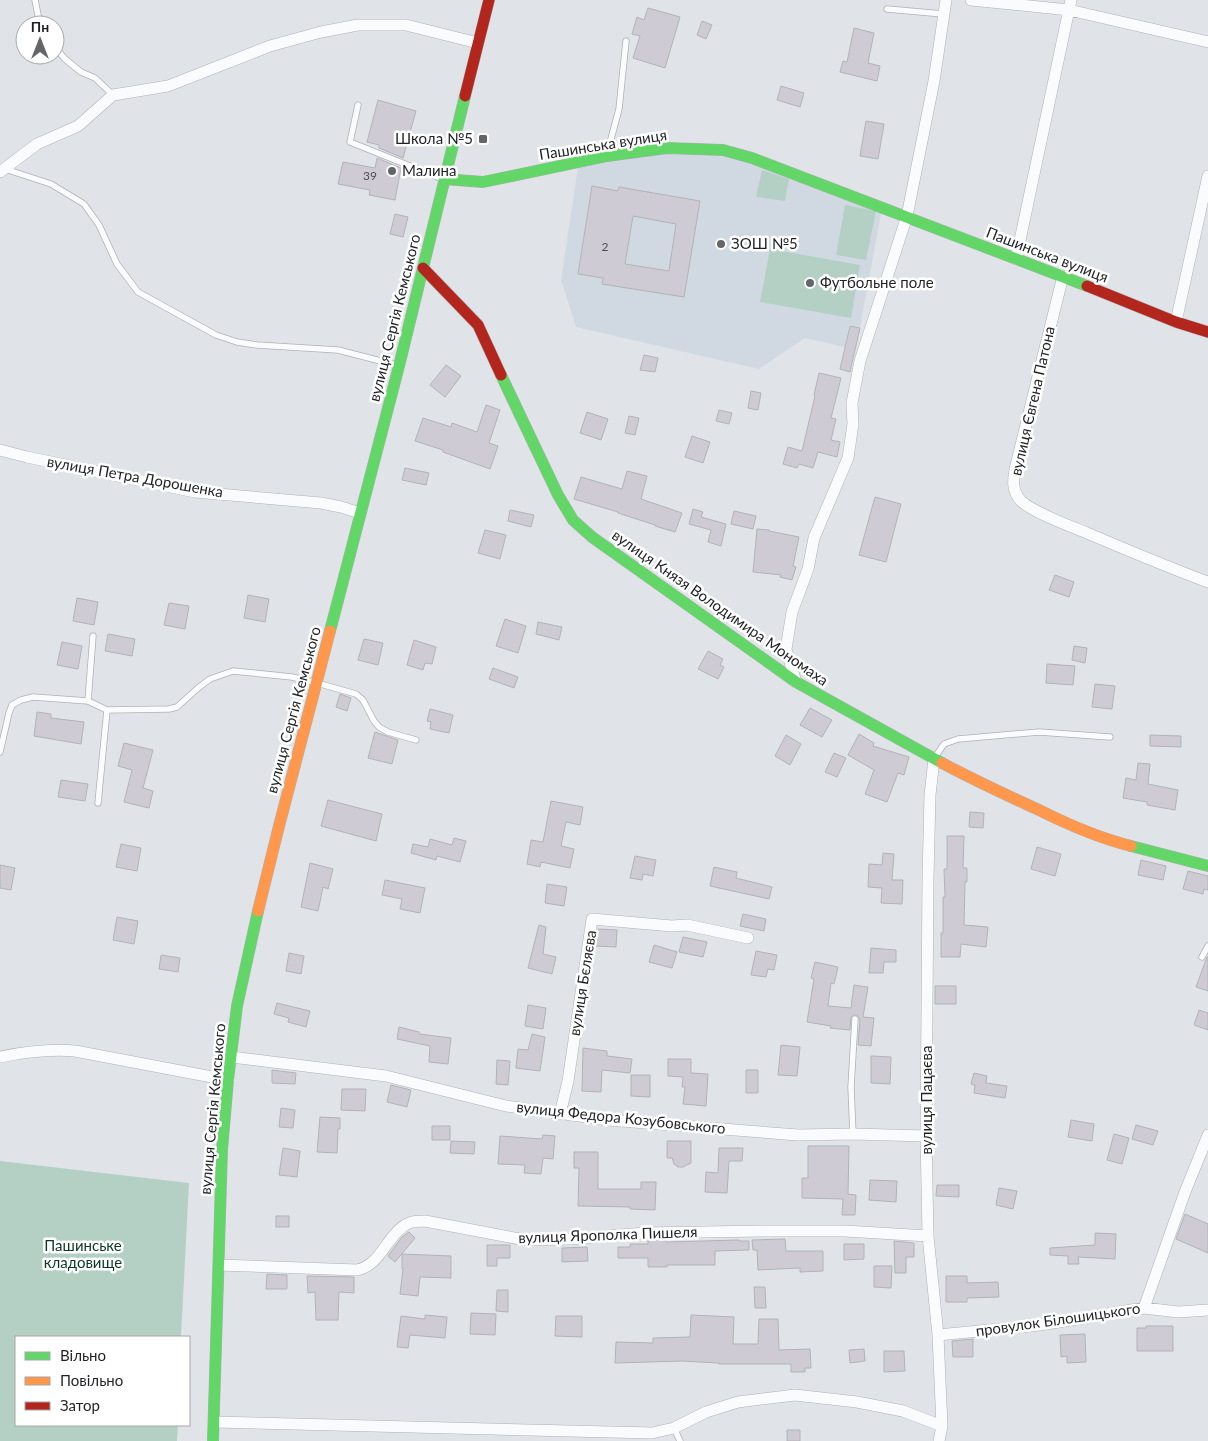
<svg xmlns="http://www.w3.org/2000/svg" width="1208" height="1441" viewBox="0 0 1208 1441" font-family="Lato,sans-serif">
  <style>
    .built { fill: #d0d9e2 }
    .green { fill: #b4d0c5 }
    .building { fill: #cfcbd4; stroke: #b2b3b6; fill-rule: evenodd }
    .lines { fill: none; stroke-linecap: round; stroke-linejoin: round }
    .lane-casing { stroke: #aeb1b5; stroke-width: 7 }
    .street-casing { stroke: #aeb1b5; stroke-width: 12 }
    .fast-casing { stroke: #aeb1b5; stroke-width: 12 }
    .slow-casing { stroke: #aeb1b5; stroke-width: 12 }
    .jam-casing { stroke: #aeb1b5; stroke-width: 12 }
    .lane { stroke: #fafbfc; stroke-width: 5.5 }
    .street { stroke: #fafbfc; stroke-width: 11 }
    .fast { stroke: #63d668; stroke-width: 11 }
    .slow { stroke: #ff974d; stroke-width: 11 }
    .jam { stroke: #b3261e; stroke-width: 11 }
    .poi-dot { fill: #636569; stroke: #fff; stroke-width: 2 }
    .labels { text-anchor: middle; stroke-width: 5; stroke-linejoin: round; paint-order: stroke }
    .number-label { font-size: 12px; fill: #4e4e53 }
    .poi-label { font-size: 15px; fill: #1f2124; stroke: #fff; text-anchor: start }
    .street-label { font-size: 15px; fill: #1f2124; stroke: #fff }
    .park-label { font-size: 15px; fill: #0b3726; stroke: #fff }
  </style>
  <rect width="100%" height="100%" fill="#e0e4e8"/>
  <path class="built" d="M666,150L725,154L882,209L860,327L849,325L845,347L805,338L759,369L576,327L561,280L578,167Z"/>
  <path class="green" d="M762,170L789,179L785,201L756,197Z
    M845,205L876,211L866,260L836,255Z
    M770,249L860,265L851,318L760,302Z
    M0,1161L189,1183L181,1337H16V1425H178L177,1441H0Z"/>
  <path class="building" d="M648,8L680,17L665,68L633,58L640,36L632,34L637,17L644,20Z
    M702,21L712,25L706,39L697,35Z
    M854,28L874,33L868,63L880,66L877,81L840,72L843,61L847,62Z
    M781,86L804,93L800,107L777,100Z
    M378,100L416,111L403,158L379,148V145L367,142Z
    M866,121L884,124L878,159L860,156Z
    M377,158L401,168L395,200L369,195L370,190L338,184L343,162L375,168Z
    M592,186L618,191L619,187L700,201L684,297L602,284L603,278L578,274ZM633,216L676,224L669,271L625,264Z
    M395,214L408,217L403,237L390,234Z
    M850,326L860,328L850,372L840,369Z
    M644,355L658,358L655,372L640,370Z
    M446,365L461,376L445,397L430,385Z
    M819,373L841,378L831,418L836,419L831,440L840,442L837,457L818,452L813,468L799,464L797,468L783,464L788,447L802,451L815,396L814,395Z
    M751,391L761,393L758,410L748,408Z
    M486,405L500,410L489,443L498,446L490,469L443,452V450L415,441L423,418L451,427L452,423L477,432Z
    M719,410L732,413L729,424L716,421Z
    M587,412L608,419L601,440L580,433Z
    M629,416L639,418L635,435L625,433Z
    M692,436L710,442L703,463L685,457Z
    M405,468L429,473L426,485L402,480Z
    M627,471L647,476L641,499L682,513L675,532L655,526V525L618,513V512L574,499L581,477L622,489Z
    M875,497L901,504L886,562L859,555Z
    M693,509L703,512L701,517L726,524L721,546L708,542L711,530L689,524Z
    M510,510L534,515L531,527L508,521Z
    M734,511L756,516L753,529L731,524Z
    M757,529L769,530V531L799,537L793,566L796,567L792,580L780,577L781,575L753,572Z
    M485,530L506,535L500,559L478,553Z
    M1055,575L1074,582L1069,597L1049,590Z
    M248,595L269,599L265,622L244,618Z
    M77,598L98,602L94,625L73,621Z
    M169,603L189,606L185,629L164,625Z
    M505,619L526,626L518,653L496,646Z
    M538,622L562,627L559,640L536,634Z
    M108,634L135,639L132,656L105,651Z
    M364,639L383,643L378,665L358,660Z
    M414,640L436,647L432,664L425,663L423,670L407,665Z
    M62,642L82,646L78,669L57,665Z
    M1074,646L1087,648L1085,663L1072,660Z
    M708,651L723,659L720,665L724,667L718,679L698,669Z
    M1047,664L1075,666L1073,685L1046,683Z
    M493,668L518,677L514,688L489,679Z
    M1095,684L1115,686L1112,709L1092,707Z
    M340,694L351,698L347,711L336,707Z
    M810,708L832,720L822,737L800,725Z
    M430,709L453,715L449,733L430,729L431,722L427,721Z
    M37,712L51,714V718L84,722L81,744L34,736Z
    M375,732L398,740L392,764L368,758Z
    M859,734L874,743L873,746L909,757L904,775L898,773L887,802L865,794L874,770L848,755Z
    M786,735L801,744L790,765L775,756Z
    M1150,735L1181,736V747L1150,746Z
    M124,743L153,750L143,788L153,791L149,808L124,802L132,770L118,766Z
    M834,753L846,758L837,777L825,772Z
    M1138,763L1150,764L1148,784L1178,790L1175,810L1147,805V802L1123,798L1126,778L1136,780Z
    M61,780L88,784L85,801L58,797Z
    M328,800L382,814L376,841L321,826Z
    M551,801L583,807L580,825L566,822L561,846L574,849L570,868L541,862L540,867L527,864L531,840L543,842Z
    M970,812L984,813L983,828L969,827Z
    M947,836H964L963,868H967V882H965L964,925L988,927L986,947L961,944L960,957H941V933H943V897H945L944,869H947Z
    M454,838L466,841L460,862L437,856L436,860L411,853L413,844L428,847L430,839L452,845Z
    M121,844L141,848L137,871L116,867Z
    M1037,847L1061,854L1055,876L1031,869Z
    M883,853L894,854L892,880H903L902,904L881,903L882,888L868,887L869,864L882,865Z
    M635,856L656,860L653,876L643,874L642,880L630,878Z
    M1141,860L1166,866L1163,880L1138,875Z
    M310,863L333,869L328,889L323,887L318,911L301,907Z
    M0,865L15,868L11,890L0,888Z
    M714,867L737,872L736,878L772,887L769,899L710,886Z
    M1188,871L1208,876V890L1204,889L1203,894L1183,889Z
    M385,880L425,888L420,913L400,909L402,899L382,895Z
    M547,884L567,887L564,906L545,903Z
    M743,914L766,919L764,931L740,926Z
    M117,917L138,921L134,944L113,940Z
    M539,925L546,927L543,954L556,957L552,974L528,968Z
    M598,929L617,930L616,947L596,946Z
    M683,937L707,942L703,957L679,952Z
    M654,945L677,952L672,968L649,962Z
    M871,948L896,950V962H884L883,973H869Z
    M756,951L777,955L774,970L768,969L766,977L751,975Z
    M289,953L304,956L301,974L286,971Z
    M161,955L180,958L178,972L159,969Z
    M1207,957H1208V991L1196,987Z
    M815,962L838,967L834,984L831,983L828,1006L851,1008L854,985L868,987L863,1017L874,1018L871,1046L858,1045L860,1019L857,1015H853L851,1017L850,1030L830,1028L831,1026L807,1022L814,979L811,978Z
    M935,986H956V1004H935Z
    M277,1003L310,1011L306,1027L288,1022L289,1018L274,1014Z
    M528,1005L546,1008L543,1029L525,1026Z
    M1199,1010L1208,1013V1030L1194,1025Z
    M399,1027L419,1032V1034L451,1038L448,1064L429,1062L430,1046L397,1039Z
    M532,1034L545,1037L540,1071L516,1068L518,1049L528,1050Z
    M781,1045L800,1047L797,1076L778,1075Z
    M583,1048L607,1051V1056L632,1059L630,1073L602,1070L601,1092L582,1091Z
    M871,1056L891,1057L890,1084L871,1083Z
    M668,1059H691V1073L708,1074L706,1106L683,1104L685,1087H682L683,1077L668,1076Z
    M497,1060L510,1061L508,1085L496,1084Z
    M272,1070L296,1073L295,1084L272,1083Z
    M746,1070H758V1093H746Z
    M974,1073L987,1076L986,1083L1007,1086L1005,1098L974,1093L975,1085L971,1084Z
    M631,1075H650V1097L631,1096Z
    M391,1085L411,1090L407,1107L387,1102Z
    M342,1089H366L365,1111L341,1110Z
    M281,1108L295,1110L293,1128L279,1127Z
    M320,1117L340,1118V1129H338L337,1153L317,1152Z
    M1071,1120L1094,1124L1092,1141L1068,1137Z
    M1136,1125L1158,1131L1153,1145L1132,1139Z
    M432,1126H450V1140H432Z
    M1114,1134L1129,1138L1122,1164L1107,1160Z
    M543,1135L555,1136L553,1159L543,1158L541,1174L524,1173L525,1165L498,1164L500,1136L542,1139Z
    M451,1141L475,1142L474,1154L450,1153Z
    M667,1141H691V1163L683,1167H678L674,1164L672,1158H667Z
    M808,1146H849L848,1194L856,1195L855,1215H842L843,1199L802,1198V1178H808Z
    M283,1148L300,1151L297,1177L279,1175Z
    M719,1148H743L742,1161H729L727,1193L705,1192L706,1172L718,1173Z
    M574,1152H598V1189H641V1182H656L655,1210L630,1209V1207L578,1206L579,1168H574Z
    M870,1180L897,1181L896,1202L869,1200Z
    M937,1185H959V1197L936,1196Z
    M999,1188L1017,1191L1013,1209L996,1205Z
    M1185,1214L1208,1224V1253L1176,1239Z
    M276,1216H289V1227H276Z
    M409,1232L415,1238L395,1262L388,1256L402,1237Z
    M1095,1233L1116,1234L1115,1259L1078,1257L1079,1264H1068V1256L1050,1255V1248L1095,1245Z
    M785,1239L786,1251H823V1271L800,1272V1268L758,1270L757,1250H753L752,1240Z
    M648,1240H666V1242L739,1240V1241H749V1250L715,1251V1265H667V1267H648V1258H618V1247H630V1244H648Z
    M894,1241L914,1243V1257H906V1273H895Z
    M844,1244H864V1259L844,1260Z
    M487,1245H510V1258H497V1266H487Z
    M587,1247L588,1261L562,1262V1248Z
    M402,1254L451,1256V1278L420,1277L418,1296L400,1294L403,1269H402Z
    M874,1266H892L891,1288L874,1287Z
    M267,1274L287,1275V1289H266Z
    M307,1276L354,1277V1293L339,1292L338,1320H316L315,1292L308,1293Z
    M946,1276H967V1283L998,1282L999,1297L967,1298V1302H946Z
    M754,1287H765L766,1308H755Z
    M497,1290H508V1312L496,1311Z
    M471,1313L496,1314L495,1335L470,1334Z
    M425,1315L447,1317L445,1338L410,1335L408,1348L397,1347L401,1316L425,1319Z
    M691,1315L734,1317L733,1344H758L759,1319H778L779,1350L810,1349L811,1368H805V1372H791V1364H719V1363L682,1361L615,1363L616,1342L653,1343V1338L690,1337Z
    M556,1316H582V1337L555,1336Z
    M1146,1326H1173V1351H1137V1328H1146Z
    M1085,1334L1086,1362L1067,1363V1356L1061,1357L1060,1335Z
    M973,1339V1357H953L952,1341Z
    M864,1349L865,1361L850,1363L849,1350Z
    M884,1351H904L905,1371L884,1372Z
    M787,1430H800V1441H787Z"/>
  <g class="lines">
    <defs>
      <path id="lane" d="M35,0L40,25
        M887,9L943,14
        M55,47L65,59L81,72L95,78L113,95
        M358,105L350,142L440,178
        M607,154L619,109L626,41
        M5,169L51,184L84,204L99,225L117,264L138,292L216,335L237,342L257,345L338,350L396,365
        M88,701L93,636
        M0,752L9,713L12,705L21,700L33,697L88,701L107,710L169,709L177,707L198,688L210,679L233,671L292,677L317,683L356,694L363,700L374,721L379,727L388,732L416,740
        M935,757L944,744L958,739L1039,732L1110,737
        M98,803L107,710
        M1202,957L1208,946
        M853,1134L851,1087L855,1019
        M674,1428L680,1441"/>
      <path id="street" d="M971,0L1069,10L1208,42
        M0,172L37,144L78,126L113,95L168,86L270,46L321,32L358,25H406L478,43
        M1016,259L1071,0
        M1063,276L1015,469C1013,481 1012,491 1021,501C1034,513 1070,526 1087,533C1127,550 1167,567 1208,582
        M1176,322L1208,176
        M0,450L27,457L195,492L321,503L341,507L360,513
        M796,682L786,649L792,612L808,569L814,538L848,458L853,424L852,403L860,361L907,216L934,81L946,0
        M934,759L930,795L928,878L926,1136L928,1236L938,1335L942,1426L939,1441
        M0,1057C24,1052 50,1049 75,1051L228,1080
        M231,1057L386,1076L506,1106L608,1120L798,1135L853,1134L926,1136
        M560,1114L568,1081L592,919L672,926L687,925L748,938
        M219,1265L357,1270C382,1265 387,1233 409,1223C414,1221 419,1221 425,1221L525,1240L570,1239L645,1233L763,1231H845L928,1236
        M1144,1308L1185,1192L1208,1135
        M938,1335L1040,1325L1144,1308L1178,1312L1208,1310
        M214,1422L652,1433L674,1428L706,1412L738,1402L795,1395L857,1402L903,1411L942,1426"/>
      <path id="fast" d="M444,179L483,182L607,156L667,148L723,150L752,158L1087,286
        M501,375L558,495L573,520L592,537L796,682L942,763
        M330,631L399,366L465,96
        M1131,846L1208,866
        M213,1441L222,1150L228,1080L237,1006L258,911"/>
      <path id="slow" d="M942,763C974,780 1006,795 1039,810C1069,825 1099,838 1131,846
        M258,911L279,826L330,631"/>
      <path id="jam" d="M465,96L489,0
        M423,268L478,325L501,375
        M1087,286L1176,322L1208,332"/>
    </defs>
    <use href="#lane" class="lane-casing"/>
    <use href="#street" class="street-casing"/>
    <use href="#fast" class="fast-casing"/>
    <use href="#slow" class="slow-casing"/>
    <use href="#jam" class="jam-casing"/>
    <use href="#lane" class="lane"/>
    <use href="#street" class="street"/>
    <use href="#fast" class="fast"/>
    <use href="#slow" class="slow"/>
    <use href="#jam" class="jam"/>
  </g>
  <g class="poi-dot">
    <rect x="478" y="134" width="10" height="10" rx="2.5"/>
    <circle cx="392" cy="171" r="5"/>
    <circle cx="721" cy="244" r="5"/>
    <circle cx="810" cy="283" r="5"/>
  </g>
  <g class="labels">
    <g class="number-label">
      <text x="370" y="180">39</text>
      <text x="605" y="251">2</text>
    </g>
    <g class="poi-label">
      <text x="473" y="144" text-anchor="end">Школа №5</text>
      <text x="402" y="176">Малина</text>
      <text x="731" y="249">ЗОШ №5</text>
      <text x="820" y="288">Футбольне поле</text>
    </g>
    <g class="street-label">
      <text transform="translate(603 145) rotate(-9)" y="5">Пашинська вулиця</text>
      <text transform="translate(1047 255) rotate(21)" y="5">Пашинська вулиця</text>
      <text transform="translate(395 318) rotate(-76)" y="5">вулиця Сергія Кемського</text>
      <text transform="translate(1033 401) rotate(-77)" y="5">вулиця Євгена Патона</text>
      <text transform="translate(135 477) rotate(10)" y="5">вулиця Петра Дорошенка</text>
      <text transform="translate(720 608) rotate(35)" y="5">вулиця Князя Володимира Мономаха</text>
      <text transform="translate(294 710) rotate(-75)" y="5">вулиця Сергія Кемського</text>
      <text transform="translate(583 983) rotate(-81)" y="5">вулиця Бєляєва</text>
      <text transform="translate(927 1100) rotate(-90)" y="5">вулиця Пацаєва</text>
      <text transform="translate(213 1109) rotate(-85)" y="5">вулиця Сергія Кемського</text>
      <text transform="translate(621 1118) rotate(6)" y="5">вулиця Федора Козубовського</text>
      <text transform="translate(608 1235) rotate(-2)" y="5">вулиця Ярополка Пишеля</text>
      <text transform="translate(1058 1320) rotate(-8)" y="5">провулок Білошицького</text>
    </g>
    <g class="park-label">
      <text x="83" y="1251">Пашинське<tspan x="83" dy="17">кладовище</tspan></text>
    </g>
  </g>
  <rect x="15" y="1336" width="175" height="90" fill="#ffffff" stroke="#a5a6a7"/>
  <rect x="25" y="1352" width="25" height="8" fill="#63d668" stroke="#a5a6a7"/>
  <text x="60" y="1361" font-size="15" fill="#1f2124">Вільно</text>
  <rect x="25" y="1377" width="25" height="8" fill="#ff974d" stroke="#a5a6a7"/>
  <text x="60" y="1386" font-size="15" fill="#1f2124">Повільно</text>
  <rect x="25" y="1402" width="25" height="8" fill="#b3261e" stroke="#a5a6a7"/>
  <text x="60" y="1411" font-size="15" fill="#1f2124">Затор</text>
  <g transform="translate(40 40)"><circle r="24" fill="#ffffff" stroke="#a5a6a7"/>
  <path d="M0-4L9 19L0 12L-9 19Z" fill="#636569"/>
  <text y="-8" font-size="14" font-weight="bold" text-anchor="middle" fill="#1f2124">Пн</text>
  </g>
</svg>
